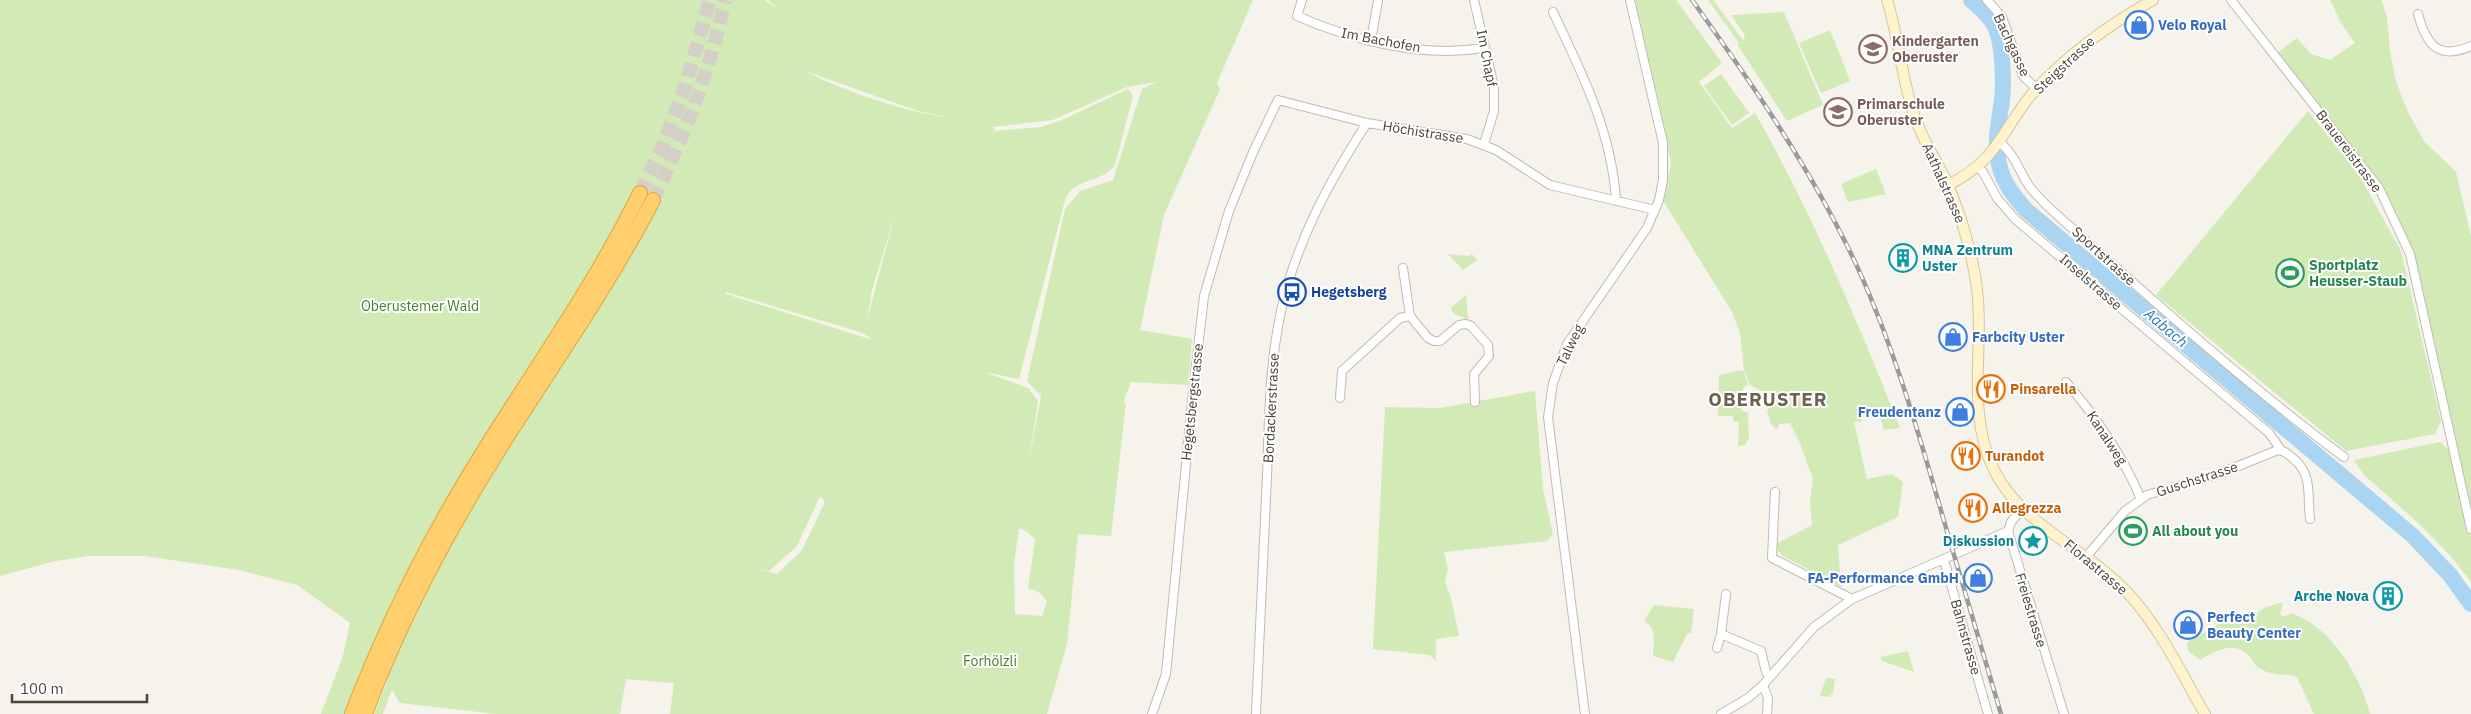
<svg xmlns="http://www.w3.org/2000/svg" width="2471" height="714" viewBox="0 0 2471 714" font-family="'IBM Plex Sans',sans-serif">
  <style>
    .green { fill: #d2eab5; fill-rule: evenodd }
    .lines { fill: none; stroke-linecap: round; stroke-linejoin: round }
    .river { stroke: #a9d4f2; stroke-width: 16 }
    .highway-tunnel { stroke: #d4d0c8; stroke-width: 14; stroke-dasharray: 14 7; stroke-linecap: butt }
    .street-casing { stroke: #c2bbae; stroke-width: 10 }
    .secondary-casing { stroke: #d6c79b; stroke-width: 12 }
    .highway-casing { stroke: #e0a43c; stroke-width: 16 }
    .street { stroke: #fff; stroke-width: 8 }
    .secondary { stroke: #fff3cd; stroke-width: 10 }
    .highway { stroke: #ffcf6e; stroke-width: 14 }
    .rail-casing { stroke: #9a9a9a; stroke-width: 4.5 }
    .rail { stroke: #fff; stroke-width: 2.5; stroke-dasharray: 8; stroke-linecap: butt }
    .labels { text-anchor: middle; stroke-width: 4; stroke-linejoin: round; paint-order: stroke }
    .shop-label { font-size: 14px; font-weight: bold; fill: #366cbe; stroke: #fff; text-anchor: start }
    .street-label { font-size: 14px; fill: #4b4439; stroke: #fff }
    .education-label { font-size: 14px; font-weight: bold; fill: #785e54; stroke: #fff; text-anchor: start }
    .culture-label { font-size: 14px; font-weight: bold; fill: #0d838f; stroke: #fff; text-anchor: end }
    .leisure-label { font-size: 14px; font-weight: bold; fill: #27864d; stroke: #fff; text-anchor: start }
    .transit-label { font-size: 14px; font-weight: bold; fill: #164399; stroke: #fff; text-anchor: start }
    .park-label { font-size: 14px; fill: #4a7f2a; stroke: #fff }
    .food-label { font-size: 14px; font-weight: bold; fill: #c56008; stroke: #fff; text-anchor: start }
    .water-label { font-size: 15px; font-style: italic; fill: #2e7ab2; stroke: #fff }
    .district-label { font-size: 19px; font-weight: bold; letter-spacing: 1px; fill: #6e6250; stroke: #fff }
  </style>
  <rect width="100%" height="100%" fill="#f6f3ec"/>
  <path class="green" d="M0,0H765L777,9L768,0H1253L1217,83L1220,89L1164,215L1140,330L1192,339L1188,385L1131,382L1123,403H1126L1111,536L1078,534L1067,644L1047,714H670L674,683L626,679L620,714H496L400,703L392,690L383,714H374L387,682L369,652L344,714H321L343,656L350,623L297,585L239,570L145,556H90L55,561L0,576ZM802,70L918,111L947,117C907,113 839,89 802,70ZM1156,82L1142,89L1113,180L1080,191L1065,209L1027,381L1041,396L1029,461L1038,401L1028,388L984,372L1019,379L1065,200C1075,176 1100,185 1115,165L1133,96L1128,89L1062,120L1041,127L995,131L993,127L1053,120L1127,87ZM896,211L867,320L872,290ZM726,292L863,333L873,340L726,294ZM820,496L825,502L802,550L777,574L759,569L769,571L797,546ZM1019,528L1029,533L1035,540L1028,588L1039,592L1047,601L1042,616L1015,614L1014,564Z
    M1635,0H1676L1722,63L1699,82L1732,128L1755,113C1813,215 1857,320 1900,428L1884,430L1877,408L1859,409L1862,422H1854L1867,479L1892,474L1903,482L1898,517L1838,545L1841,587L1783,556L1777,550L1776,544L1812,525L1810,502L1813,479L1800,443L1790,423L1779,424L1777,430L1771,424L1767,412L1772,401L1769,391L1763,392L1750,385L1744,370L1740,333L1732,312L1664,202L1671,163Z
    M1708,0H1713L1743,40L1745,35L1731,15L1784,12L1823,105L1787,121L1737,44L1739,43Z
    M2330,0H2381L2387,16L2390,52L2396,82L2408,112L2424,141L2456,172L2471,236V529L2410,254L2379,188L2274,55L2297,38L2311,54L2330,60L2355,43L2341,23Z
    M1830,30L1850,81L1821,93L1799,43Z
    M1721,74L1749,113L1732,125L1704,86Z
    M2308,111L2359,175L2401,251L2441,421L2435,434L2346,451L2156,295Z
    M1876,169L1886,194L1848,202L1841,184Z
    M1448,254L1469,256L1472,254L1477,260L1463,270Z
    M1466,295L1468,320L1453,313L1451,308Z
    M1743,370L1748,384C1738,392 1739,399 1742,411L1748,413L1749,438L1745,445L1738,446L1739,422H1734L1733,416H1718L1719,375Z
    M1535,391L1543,489L1553,534L1547,541L1444,552L1448,569L1445,582L1451,598L1459,636L1436,639V661L1430,655L1373,649L1385,407L1440,408Z
    M2440,442L2451,452L2466,524L2471,536V582C2441,540 2401,508 2363,474L2354,460Z
    M2281,602L2283,604L2280,614L2284,617L2291,613C2331,627 2360,674 2370,714H2314L2297,677C2285,673 2270,676 2259,668C2255,666 2253,660 2249,656C2234,640 2216,651 2200,660L2188,651L2187,643L2195,635L2211,631L2231,611L2249,619L2264,608Z
    M1654,605L1694,609L1691,633L1687,634L1673,662L1653,656C1653,643 1658,628 1644,621Z
    M1908,651L1914,672L1882,661L1881,657Z
    M1826,678L1835,679L1833,693L1829,697L1820,696Z"/>
  <g class="lines">
    <path class="river" d="M1971,0C1979,7 1989,15 1994,25C2003,40 2004,83 2002,100C1999,121 1994,143 1999,164C2003,183 2014,196 2026,210L2413,536L2450,575L2471,604"/>
    <path class="highway-tunnel" d="M640,193L664,143L684,90L710,0
      M653,200C686,131 709,74 725,0"/>
    <defs>
      <path id="street" d="M1302,0L1297,16C1354,41 1422,58 1484,48
        M1474,0L1494,87V111L1484,144
        M1987,0L2002,17L2023,76L2037,89
        M2231,0L2379,188L2410,254L2471,529
        M1553,12C1582,73 1612,132 1616,201
        M2418,14C2426,44 2438,61 2471,46
        M1371,41L1378,0
        M2000,143C2015,154 2019,171 2029,186C2037,196 2046,205 2056,214C2149,297 2243,382 2344,457
        M1978,167L1983,172L1997,198L2015,219L2269,433L2281,450
        M1403,268L1410,316L1428,338L1434,341H1440L1459,325L1466,324L1471,326L1488,345L1489,356L1474,374L1475,402
        M2066,382C2097,418 2122,454 2141,499
        M1340,398L1342,371L1400,318L1410,316
        M1775,492L1772,558L1852,599
        M2022,509L2011,522L2008,531L2064,714
        M2086,557L2125,511L2147,495L2216,475L2278,450C2286,451 2289,455 2295,460C2313,476 2307,497 2310,519
        M1944,560L1988,714
        M1726,594L1721,634L1761,651L1766,672L1770,677
        M1717,648L1721,634
        M1763,685L1768,698L1767,714
        M1152,714L1166,674L1193,391L1204,296L1229,211L1254,150L1278,100L1367,123L1467,139L1496,150L1550,185L1655,210
        M1256,714C1260,635 1263,555 1267,476C1269,420 1269,363 1282,307C1297,240 1330,180 1367,123
        M1585,714L1548,417L1553,383L1567,344L1647,228L1659,200L1663,180V143L1630,0
        M1721,714L1748,698L1763,685L1814,627L1852,599L2008,531"/>
      <path id="secondary" d="M1887,0C1898,35 1901,73 1912,108C1919,133 1933,155 1945,178C1959,209 1969,242 1975,276C1987,339 1964,410 1994,470C2021,525 2084,547 2125,590C2159,625 2181,673 2205,714
        M1948,185C2001,159 2002,127 2037,88C2071,52 2110,24 2153,0"/>
      <path id="highway" d="M352,714C384,631 422,553 468,477C525,382 591,293 640,193
        M365,714C399,622 446,534 498,451C551,367 608,287 653,200"/>
    </defs>
    <use href="#street" class="street-casing"/>
    <use href="#secondary" class="secondary-casing"/>
    <use href="#highway" class="highway-casing"/>
    <use href="#street" class="street"/>
    <use href="#secondary" class="secondary"/>
    <use href="#highway" class="highway"/>
    <defs>
      <path id="rail" d="M1692,0C1753,85 1811,169 1856,264C1894,347 1919,434 1944,521C1963,585 1982,650 2001,714"/>
    </defs>
    <use href="#rail" class="rail-casing"/>
    <use href="#rail" class="rail"/>
  </g>
  <defs>
    <symbol id="shop-ring" viewBox="-11 -11 22 22"><circle r="9.5" fill="#fff" stroke="#3f7fe0" stroke-width="1.5"/><path d="M-5-2.5h2.3a2.7 3.5 0 0 1 5.4 0H5L5.5 6h-11ZM-1.5-2.5h3a1.5 2.3 0 0 0-3 0Z" fill="#3f7fe0"/></symbol>
    <symbol id="school-ring" viewBox="-11 -11 22 22"><circle r="9.5" fill="#fff" stroke="#8d6e63" stroke-width="1.5"/><path d="M0-5L7-2L0 1L-7-2ZM-4 1L0 2.5L4 1V4Q0 6-4 4Z" fill="#8d6e63"/></symbol>
    <symbol id="building-ring" viewBox="-11 -11 22 22"><circle r="9.5" fill="#fff" stroke="#0f9aa8" stroke-width="1.5"/><path d="M-4-6H4V6H1V3H-1V6H-4ZM-2.5-4.3h1.7v1.8h-1.7ZM.8-4.3h1.7v1.8H.8ZM-2.5-1h1.7V.8h-1.7ZM.8-1h1.7V.8H.8Z" fill="#0f9aa8"/></symbol>
    <symbol id="stadium-ring" viewBox="-11 -11 22 22"><circle r="9.5" fill="#fff" stroke="#2e9e5b" stroke-width="1.5"/><path d="M0-5a6.5 5 0 1 0 0 10a6.5 5 0 1 0 0-10ZM-3.5-1.8h7v3.6h-7Z" fill="#2e9e5b"/></symbol>
    <symbol id="bus-ring" viewBox="-11 -11 22 22"><circle r="9.5" fill="#fff" stroke="#1a4fb4" stroke-width="1.5"/><path d="M-5-6H5V4H4V6H2V4H-2V6H-4V4H-5ZM-3.5-4V0h7V-4ZM-3.5 1.2v1.5H-2V1.2ZM2 1.2v1.5H3.5V1.2Z" fill="#1a4fb4"/></symbol>
    <symbol id="restaurant-ring" viewBox="-11 -11 22 22"><circle r="9.5" fill="#fff" stroke="#e8710a" stroke-width="1.5"/><path d="M-5-6h1v4h1v-4h1v4h1v-4h1v5L-1.5 .5V6h-2V.5L-5-1ZM5-6V6H3V1.5H1.5Q1.5-4 5-6Z" fill="#e8710a"/></symbol>
    <symbol id="sight-ring" viewBox="-11 -11 22 22"><circle r="9.5" fill="#fff" stroke="#0f9aa8" stroke-width="1.5"/><path d="M0-6L1.8-2.2L6-1.7L2.9 1.2L3.7 5.4L0 3.3L-3.7 5.4L-2.9 1.2L-6-1.7L-1.8-2.2Z" fill="#0f9aa8"/></symbol>
  </defs>
  <g fill-rule="evenodd">
    <use href="#shop-ring" x="2123" y="9" width="32" height="32"/>
    <use href="#school-ring" x="1857" y="33" width="32" height="32"/>
    <use href="#school-ring" x="1822" y="96" width="32" height="32"/>
    <use href="#building-ring" x="1887" y="242" width="32" height="32"/>
    <use href="#stadium-ring" x="2274" y="257" width="32" height="32"/>
    <use href="#bus-ring" x="1276" y="276" width="32" height="32"/>
    <use href="#shop-ring" x="1937" y="321" width="32" height="32"/>
    <use href="#restaurant-ring" x="1975" y="373" width="32" height="32"/>
    <use href="#shop-ring" x="1944" y="396" width="32" height="32"/>
    <use href="#restaurant-ring" x="1950" y="440" width="32" height="32"/>
    <use href="#restaurant-ring" x="1957" y="492" width="32" height="32"/>
    <use href="#stadium-ring" x="2117" y="515" width="32" height="32"/>
    <use href="#sight-ring" x="2017" y="525" width="32" height="32"/>
    <use href="#shop-ring" x="1962" y="562" width="32" height="32"/>
    <use href="#building-ring" x="2372" y="580" width="32" height="32"/>
    <use href="#shop-ring" x="2172" y="609" width="32" height="32"/>
  </g>
  <g class="labels">
    <g class="shop-label">
      <text x="2158" y="30">Velo Royal</text>
      <text x="1972" y="342">Farbcity Uster</text>
      <text x="1941" y="417" text-anchor="end">Freudentanz</text>
      <text x="1959" y="583" text-anchor="end">FA-Performance GmbH</text>
      <text x="2207" y="622">Perfect<tspan x="2207" dy="16">Beauty Center</tspan></text>
    </g>
    <g class="street-label">
      <text transform="translate(1381 40) rotate(11)" y="5">Im Bachofen</text>
      <text transform="translate(2012 45) rotate(65)" y="5">Bachgasse</text>
      <text transform="translate(1487 58) rotate(79)" y="5">Im Chapf</text>
      <text transform="translate(2064 65) rotate(-43)" y="5">Steigstrasse</text>
      <text transform="translate(1423 132) rotate(9)" y="5">Höchistrasse</text>
      <text transform="translate(2349 151) rotate(53)" y="5">Brauereistrasse</text>
      <text transform="translate(1944 183) rotate(66)" y="5">Aathalstrasse</text>
      <text transform="translate(2104 256) rotate(42)" y="5">Sportstrasse</text>
      <text transform="translate(2091 282) rotate(41)" y="5">Inselstrasse</text>
      <text transform="translate(1570 345) rotate(-64)" y="5">Talweg</text>
      <text transform="translate(1192 402) rotate(-84)" y="5">Hegetsbergstrasse</text>
      <text transform="translate(1271 408) rotate(-87)" y="5">Bordackerstrasse</text>
      <text transform="translate(2107 438) rotate(57)" y="5">Kanalweg</text>
      <text transform="translate(2197 479) rotate(-18)" y="5">Guschstrasse</text>
      <text transform="translate(2096 567) rotate(40)" y="5">Florastrasse</text>
      <text transform="translate(2031 610) rotate(73)" y="5">Freiestrasse</text>
      <text transform="translate(1966 637) rotate(74)" y="5">Bahnstrasse</text>
    </g>
    <g class="education-label">
      <text x="1892" y="46">Kindergarten<tspan x="1892" dy="16">Oberuster</tspan></text>
      <text x="1857" y="109">Primarschule<tspan x="1857" dy="16">Oberuster</tspan></text>
    </g>
    <g class="culture-label">
      <text x="1922" y="255" text-anchor="start">MNA Zentrum<tspan x="1922" dy="16">Uster</tspan></text>
      <text x="2014" y="546">Diskussion</text>
      <text x="2369" y="601">Arche Nova</text>
    </g>
    <g class="leisure-label">
      <text x="2309" y="270">Sportplatz<tspan x="2309" dy="16">Heusser-Staub</tspan></text>
      <text x="2152" y="536">All about you</text>
    </g>
    <g class="transit-label">
      <text x="1311" y="297">Hegetsberg</text>
    </g>
    <g class="park-label">
      <text x="420" y="311">Oberustemer Wald</text>
      <text x="990" y="666">Forhölzli</text>
    </g>
    <g class="food-label">
      <text x="2010" y="394">Pinsarella</text>
      <text x="1985" y="461">Turandot</text>
      <text x="1992" y="513">Allegrezza</text>
    </g>
    <g class="water-label">
      <text transform="translate(2166 328) rotate(40)" y="5">Aabach</text>
    </g>
    <g class="district-label">
      <text x="1768" y="406">OBERUSTER</text>
    </g>
  </g>
  <path d="M12 694v8h135v-8" fill="none" stroke="#4b4439" stroke-width="2.5"/>
  <text x="20" y="694" font-size="15" fill="#4b4439" stroke="#ffffff" stroke-width="4" paint-order="stroke">100 m</text>
</svg>
